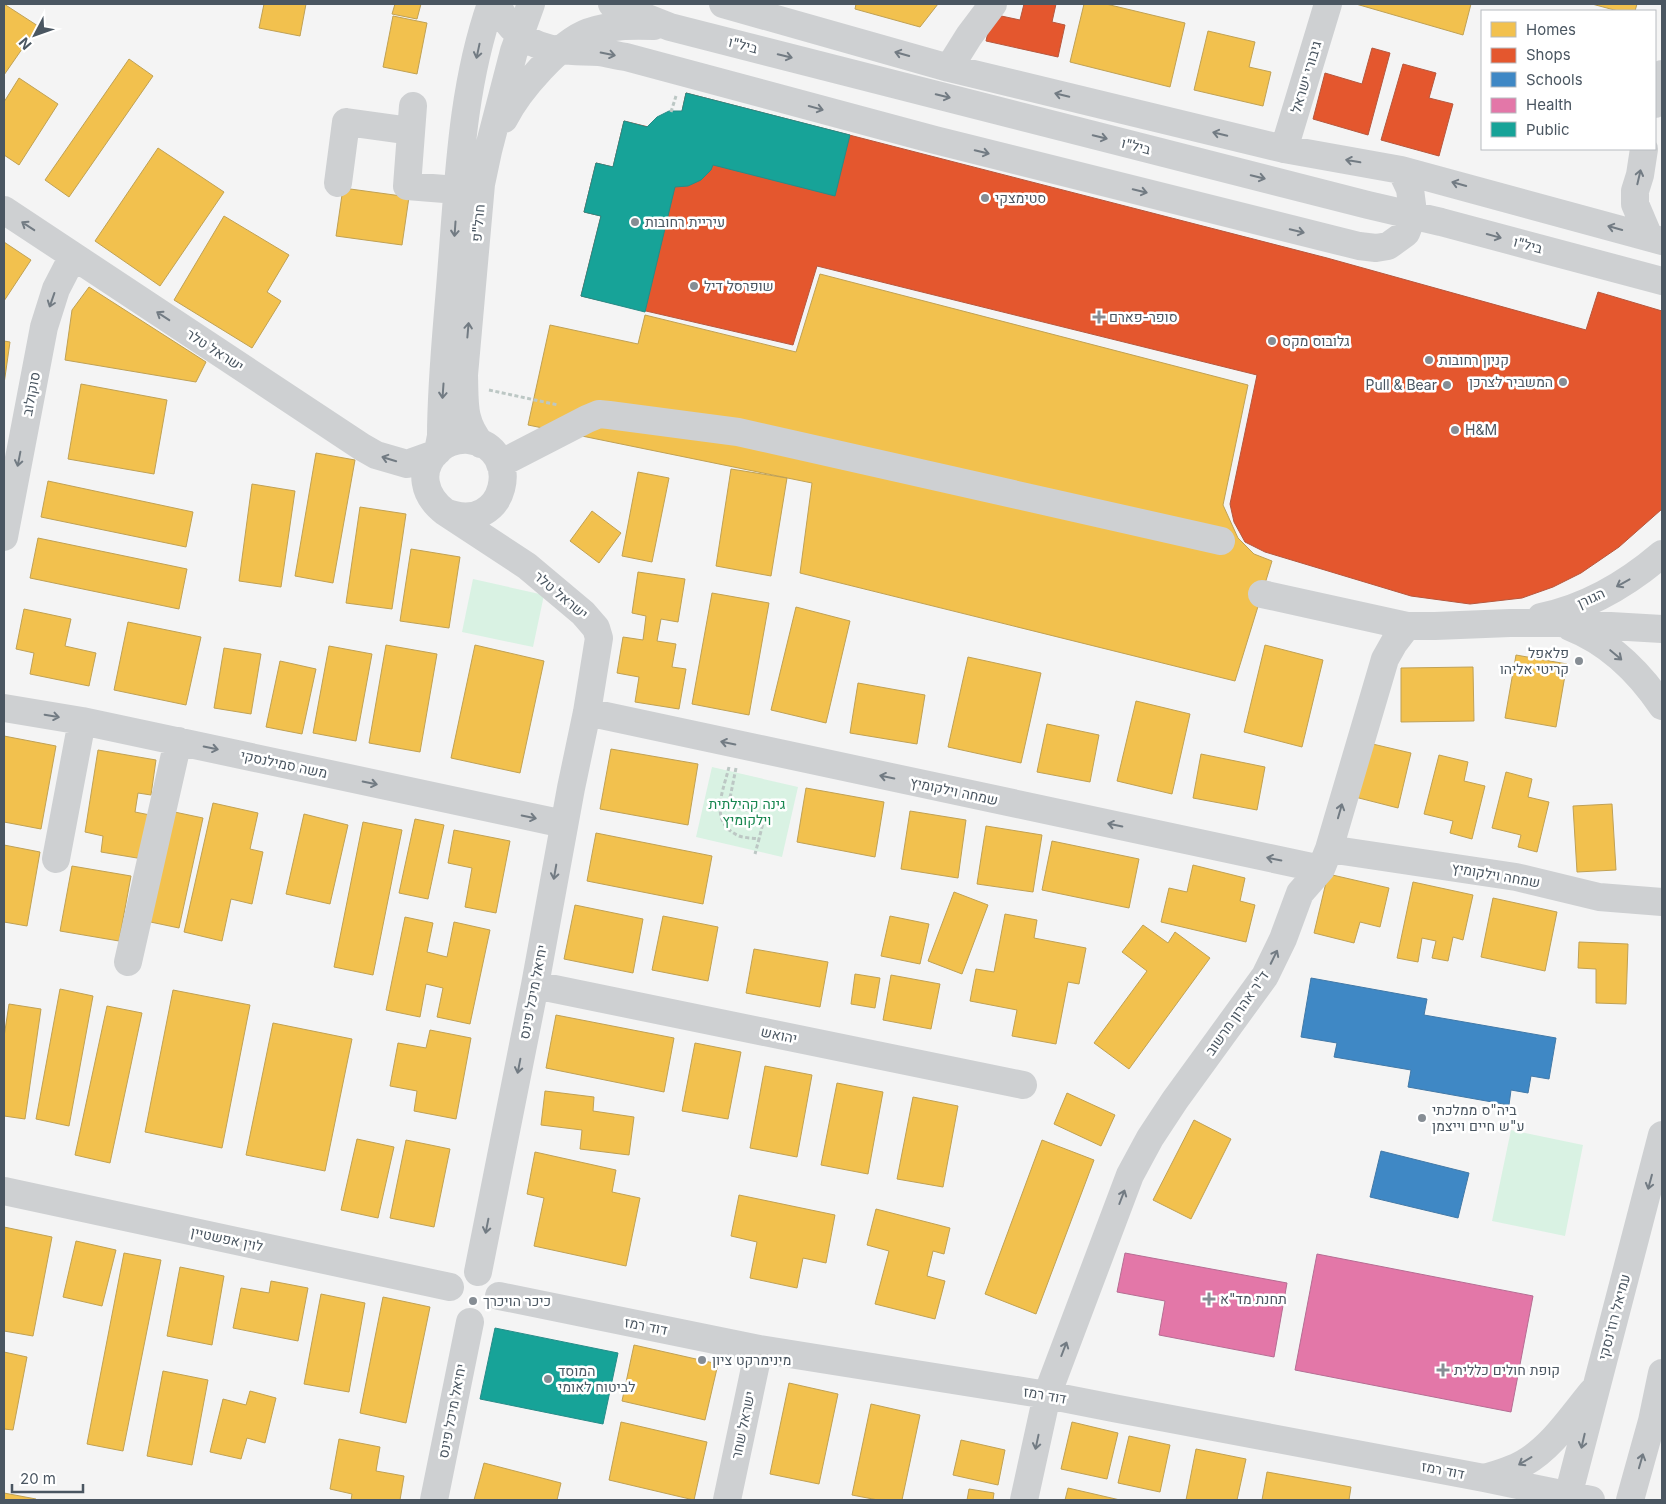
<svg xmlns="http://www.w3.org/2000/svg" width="1666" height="1504" viewBox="0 0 1666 1504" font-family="Inter,Heebo,sans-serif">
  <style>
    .green { fill: #d9f2e3 }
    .homes { fill: #f2c14e; stroke: #c0a154 }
    .shops { fill: #e4572e; stroke: #b6573d }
    .schools { fill: #3f88c5; stroke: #4279a7 }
    .health { fill: #e377a8; stroke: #b56d93 }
    .public { fill: #17a398; stroke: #268c88 }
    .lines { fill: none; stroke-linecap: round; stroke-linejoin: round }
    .path { stroke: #bcc7c4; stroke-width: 3; stroke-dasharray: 4 2.5; stroke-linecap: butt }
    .minor { stroke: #ced0d2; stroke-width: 28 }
    .oneway { stroke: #727b83 }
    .poi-dot { fill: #868d94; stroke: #fff; stroke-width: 2 }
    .labels { text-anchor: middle; stroke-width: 5; stroke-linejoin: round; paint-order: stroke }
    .street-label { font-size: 14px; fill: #4a5661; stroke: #fff }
    .poi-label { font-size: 14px; fill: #4a5661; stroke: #fff; text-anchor: start }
    .park-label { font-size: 14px; fill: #17864f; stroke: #fff }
  </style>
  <rect width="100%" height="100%" fill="#f4f4f4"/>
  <path class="green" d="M473,579L544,595L533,647L462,632Z
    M712,767L798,787L782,857L696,837Z
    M1511,1130L1583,1145L1565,1236L1492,1221Z"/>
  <path class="homes" d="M4,4L38,26L4,75Z
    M264,4H306L300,36L259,28Z
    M395,4H421L417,19L392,14Z
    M856,4H938L920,27L855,9Z
    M1084,4H1106L1185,23L1170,87L1070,62Z
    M1356,4H1471L1463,35Z
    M1592,4H1637L1635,11H1618Z
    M393,16L427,23L417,74L383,67Z
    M1208,31L1255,42L1249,67L1271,72L1263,106L1194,90Z
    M129,59L153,76L69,197L45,180Z
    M19,78L58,104L19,165L4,155V102Z
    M158,148L224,192L160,286L95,241Z
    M343,188L409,197L402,245L336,236Z
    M224,216L289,255L267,292L281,301L252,348L174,300Z
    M4,242L31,260L4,301Z
    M820,274L1248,385L1223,505L1238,538L1254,554L1272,561L1235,681L800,573L812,483L528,425L550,325L638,344L645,315L796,352Z
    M89,287L206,362L196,382L65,360L72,310Z
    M4,341L10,342L4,384Z
    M81,384L167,400L154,474L68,459Z
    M316,453L355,460L333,583L295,576Z
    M731,469L787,478L771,576L716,566Z
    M638,472L669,478L652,562L622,556Z
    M48,481L193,512L186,547L41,517Z
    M252,484L295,491L281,587L239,581Z
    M360,507L406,514L392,609L346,603Z
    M592,511L621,533L599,563L570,541Z
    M38,538L187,569L179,609L30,578Z
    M411,549L460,557L449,628L400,621Z
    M638,572L685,579L678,622L661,619L657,641L676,644L672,667L686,669L679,709L635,702L639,677L617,673L623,637L643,640L646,616L632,613Z
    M712,593L769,603L749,715L692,704Z
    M796,607L850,621L826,723L771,710Z
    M24,609L71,619L65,646L96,653L89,686L30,674L34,653L16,649Z
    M128,622L201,637L186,705L114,690Z
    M386,645L437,654L420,752L369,743Z
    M475,645L544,661L520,773L451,758Z
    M1265,645L1323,660L1302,747L1244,732Z
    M329,646L372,654L356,741L313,733Z
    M224,648L261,654L251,714L214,708Z
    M1516,655L1567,664L1556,727L1505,718Z
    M968,657L1041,673L1021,763L948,747Z
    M280,661L316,669L302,734L266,727Z
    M1473,667L1474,721L1401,722V668Z
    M858,683L925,695L917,744L850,733Z
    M1136,701L1190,714L1172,794L1117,781Z
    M1047,724L1099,735L1090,782L1037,772Z
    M4,736L56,746L41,829L4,822Z
    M1364,742L1411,753L1398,808L1351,796Z
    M611,749L698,764L688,825L600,809Z
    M98,750L156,760L151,795L138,793L135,812L150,815L143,859L101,852L103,836L85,832Z
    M1201,754L1265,767L1257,810L1193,798Z
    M1439,755L1468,762L1464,781L1485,786L1472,839L1450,833L1453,821L1424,814Z
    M1506,772L1532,779L1528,797L1549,802L1537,852L1518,847L1521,835L1492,828Z
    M806,788L884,802L875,857L797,842Z
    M213,803L258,813L250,849L263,852L252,904L231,899L222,941L184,932Z
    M1612,804L1616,870L1577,872L1573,806Z
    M165,810L203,818L179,928L141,920Z
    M910,811L966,820L958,878L901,869Z
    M304,814L348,825L330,904L286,894Z
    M415,819L444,825L428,899L399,893Z
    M363,822L402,830L373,975L334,967Z
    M986,826L1042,835L1033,892L977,884Z
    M454,830L510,841L496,913L465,907L472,868L448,863Z
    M596,833L712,856L703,904L587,881Z
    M1052,841L1139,859L1129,908L1042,890Z
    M4,845L40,852L27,926L4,922Z
    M1193,865L1245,878L1240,901L1255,905L1246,942L1161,922L1169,888L1187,892Z
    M72,866L131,876L119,941L60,931Z
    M1328,874L1389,888L1380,927L1360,922L1354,943L1314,933Z
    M1413,882L1473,895L1463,940L1453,937L1448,961L1432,958L1436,941L1422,938L1418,962L1397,958Z
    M954,892L988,905L962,974L928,961Z
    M1493,898L1557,912L1545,971L1481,957Z
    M575,905L643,919L633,973L564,959Z
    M1005,914L1037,920L1034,938L1086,948L1079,984L1068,982L1056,1044L1012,1036L1017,1010L970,1001L976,969L994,972Z
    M663,916L718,927L708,981L652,970Z
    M890,916L929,924L920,964L881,956Z
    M405,917L433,923L427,952L447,957L454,922L490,930L470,1024L437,1017L443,988L426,984L420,1017L386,1010Z
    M1143,925L1168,943L1175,932L1210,958L1129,1069L1094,1043L1147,971L1122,952Z
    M1579,942L1628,944L1626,1004L1596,1003V969L1578,968Z
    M754,949L828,962L820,1007L746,993Z
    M855,974L880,978L875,1008L851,1004Z
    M891,975L940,984L931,1029L883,1020Z
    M60,989L93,996L69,1126L36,1119Z
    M173,990L250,1005L222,1148L145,1132Z
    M9,1004L41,1009L25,1119L4,1116V1037Z
    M107,1006L142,1013L110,1163L75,1155Z
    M556,1015L674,1038L664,1092L546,1068Z
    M273,1023L352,1039L325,1171L246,1155Z
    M430,1030L471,1038L456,1119L414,1111L417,1091L390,1086L398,1043L426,1048Z
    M695,1043L741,1052L728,1119L682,1111Z
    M765,1066L812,1075L797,1157L750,1148Z
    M837,1083L883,1092L868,1174L821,1165Z
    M545,1091L594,1097L593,1111L634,1117L629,1155L580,1149L582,1130L541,1125Z
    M1067,1093L1115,1115L1101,1146L1054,1124Z
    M913,1097L958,1106L943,1187L897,1179Z
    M1194,1120L1231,1139L1191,1219L1153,1200Z
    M357,1139L394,1147L378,1218L341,1210Z
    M406,1140L450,1149L434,1227L390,1218Z
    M1042,1140L1094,1160L1036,1314L985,1294Z
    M535,1152L616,1170L612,1192L640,1198L626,1266L534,1246L544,1198L527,1194Z
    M739,1195L835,1215L826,1263L803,1258L797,1288L750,1278L757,1242L731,1236Z
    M876,1209L950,1228L944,1254L933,1251L927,1276L945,1281L935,1319L875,1304L889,1251L867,1245Z
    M4,1227L52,1237L33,1336L4,1331Z
    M76,1241L116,1250L102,1306L63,1297Z
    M124,1253L161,1260L123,1451L87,1444Z
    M180,1267L224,1276L212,1345L167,1336Z
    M271,1281L308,1288L298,1341L233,1328L241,1288L269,1293Z
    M321,1294L365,1303L349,1392L304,1384Z
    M383,1297L430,1307L406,1423L360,1413Z
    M634,1345L718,1364L705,1420L622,1401Z
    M4,1352L27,1357L13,1430L4,1429Z
    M163,1371L208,1380L192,1465L147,1456Z
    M789,1383L838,1394L819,1484L770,1474Z
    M250,1391L276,1398L265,1443L247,1438L241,1459L210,1452L223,1399L246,1405Z
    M871,1404L920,1415L902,1500H878L852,1495Z
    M621,1422L707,1442L694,1500L609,1480Z
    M1072,1422L1118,1433L1107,1479L1061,1469Z
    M1129,1436L1170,1445L1160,1492L1118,1483Z
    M339,1439L380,1447L376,1471L404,1476L400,1500H351L352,1494L330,1489Z
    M961,1440L1005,1450L998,1485L953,1475Z
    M1196,1449L1246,1459L1237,1500H1186Z
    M484,1463L561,1483L557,1500H474Z
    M1267,1472L1351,1487L1349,1500H1262Z
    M1068,1488L1120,1500H1065Z
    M969,1489L994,1493L993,1500H967Z
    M4,1493L36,1499V1500H4Z"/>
  <path class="shops" d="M1024,4H1056L1052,22L1065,25L1058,57L986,41L992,14L1020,20Z
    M1372,48L1390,53L1368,135L1313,119L1325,73L1362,84Z
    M1403,64L1436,73L1429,98L1453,104L1439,156L1381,140Z
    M686,93L1327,258L1586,330L1598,292L1662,311V509L1619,547L1581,573L1553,587L1522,598L1470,604L1411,596L1265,552L1245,542L1234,522L1230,504L1257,375L817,266L793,345L581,296L601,216L584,212L596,163L613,167L624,121L677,134Z"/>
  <path class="schools" d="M1311,978L1427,999L1424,1015L1556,1038L1549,1079L1531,1076L1528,1093L1511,1090L1509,1105L1408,1087L1411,1070L1334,1057L1337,1043L1301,1037Z
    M1381,1151L1469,1173L1458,1218L1370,1197Z"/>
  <path class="health" d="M1125,1253L1287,1283L1274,1357L1159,1335L1165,1301L1117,1292Z
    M1317,1254L1533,1296L1511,1412L1295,1370Z"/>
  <path class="public" d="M686,93L850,135L835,196L713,165L711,170L701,180L688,186L675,187L645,312L581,296L601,216L584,212L596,163L613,167L624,121L647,127L657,117L669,111H682Z
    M495,1328L618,1353L603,1424L480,1399Z"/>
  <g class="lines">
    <path class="path" d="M671,112L676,96
      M489,390L558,405
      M729,767C723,792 708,822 739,836C745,838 753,838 759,839L755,854
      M736,768L729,803L754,813L763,823L759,839"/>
    <path class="minor" d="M497,4C508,31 531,47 560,50C573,52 586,51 599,52C608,53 617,56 626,57L935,140L1359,246L1376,248L1388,246L1406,233L1413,215L1412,205L1410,189L1401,170
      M612,4L670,27L1368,205L1441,222L1662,281
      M723,4L949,68L1284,149L1401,170L1662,241
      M949,68L969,36L993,4
      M1655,104L1662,74
      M413,106L407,186L457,190
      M504,119C518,91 559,43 589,32C610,25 632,25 654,26
      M1284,149L1328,4
      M1644,149L1640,175L1635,191V204L1649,237
      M338,183L346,122L411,131
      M4,210L362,447L376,455L407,464L435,454
      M481,444C462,421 465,403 464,375L481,184L488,151L514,51L531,4
      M438,451L441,436C441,378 448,319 452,262C459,175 462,87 491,4
      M500,464L587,419L599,414L609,415L738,432L1221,541
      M445,512C507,537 525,447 469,440C457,439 447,442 438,450C417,470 424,496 445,512L527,566L583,613L596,628L599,638L587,712L571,788L535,985L478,1272
      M4,537L44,327L56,289L73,256
      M1262,594L1407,626H1435L1510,623H1559L1662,629
      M1541,617C1586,608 1628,583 1662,554
      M1570,627C1608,642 1639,672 1662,706
      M4,708L82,721L564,824
      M587,712L1321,869
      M1329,849L1516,877L1599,897L1662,902
      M56,859L82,721
      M128,962L178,741
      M535,985L1023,1085
      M4,1191L450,1287
      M499,1296L759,1349L1047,1395L1113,1408L1484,1478L1591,1500
      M1484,1478C1498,1474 1512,1470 1524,1463C1552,1447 1572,1416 1592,1392
      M434,1500L470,1322
      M727,1500L759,1349
      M1024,1500L1047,1395L1130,1175L1150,1138L1175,1100L1265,976L1283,939L1300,893L1321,869L1329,849L1385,659L1394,643L1407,626
      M1567,1500L1662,1135
      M1630,1500L1652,1421L1662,1373"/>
  </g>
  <defs><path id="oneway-shaft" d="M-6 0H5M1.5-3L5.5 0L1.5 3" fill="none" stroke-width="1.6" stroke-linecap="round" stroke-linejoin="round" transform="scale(1.25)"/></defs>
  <g class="oneway">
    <use href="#oneway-shaft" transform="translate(478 51) rotate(102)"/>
    <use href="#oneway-shaft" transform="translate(608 54) rotate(11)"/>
    <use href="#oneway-shaft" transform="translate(902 54) rotate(-164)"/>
    <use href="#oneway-shaft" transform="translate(785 56) rotate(14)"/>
    <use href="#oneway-shaft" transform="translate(1062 95) rotate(-166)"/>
    <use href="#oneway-shaft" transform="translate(943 96) rotate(14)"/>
    <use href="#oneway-shaft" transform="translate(816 108) rotate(15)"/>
    <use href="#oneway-shaft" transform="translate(1220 134) rotate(-166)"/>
    <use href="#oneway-shaft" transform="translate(1100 137) rotate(14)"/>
    <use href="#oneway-shaft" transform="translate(982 152) rotate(14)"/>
    <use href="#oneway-shaft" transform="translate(1353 161) rotate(-170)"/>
    <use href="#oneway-shaft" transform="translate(1258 177) rotate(14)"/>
    <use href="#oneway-shaft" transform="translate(1639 177) rotate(-77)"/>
    <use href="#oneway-shaft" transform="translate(1459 184) rotate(-164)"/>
    <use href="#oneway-shaft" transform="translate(1140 191) rotate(14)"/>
    <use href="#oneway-shaft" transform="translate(28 226) rotate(-147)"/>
    <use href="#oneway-shaft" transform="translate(1615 228) rotate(-164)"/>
    <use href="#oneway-shaft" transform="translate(455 229) rotate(94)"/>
    <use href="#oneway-shaft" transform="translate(1297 231) rotate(14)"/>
    <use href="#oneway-shaft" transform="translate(1494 236) rotate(15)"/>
    <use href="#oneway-shaft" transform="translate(52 300) rotate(109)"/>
    <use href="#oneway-shaft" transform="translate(163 316) rotate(-147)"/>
    <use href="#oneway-shaft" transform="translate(468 330) rotate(-85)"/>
    <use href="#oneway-shaft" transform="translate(443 391) rotate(94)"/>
    <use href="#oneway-shaft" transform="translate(19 459) rotate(101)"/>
    <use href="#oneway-shaft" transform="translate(389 459) rotate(-163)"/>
    <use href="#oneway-shaft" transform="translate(1623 583) rotate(151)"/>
    <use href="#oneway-shaft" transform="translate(1616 655) rotate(40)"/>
    <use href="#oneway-shaft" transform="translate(52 716) rotate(10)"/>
    <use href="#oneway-shaft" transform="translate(728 743) rotate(-168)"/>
    <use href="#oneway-shaft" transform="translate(211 748) rotate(12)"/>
    <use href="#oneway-shaft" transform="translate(887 777) rotate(-168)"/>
    <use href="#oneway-shaft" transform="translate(370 783) rotate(12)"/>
    <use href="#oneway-shaft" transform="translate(1340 811) rotate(-74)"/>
    <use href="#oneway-shaft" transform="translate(529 817) rotate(12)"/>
    <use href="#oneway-shaft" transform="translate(1115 825) rotate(-168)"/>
    <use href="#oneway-shaft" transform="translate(1274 859) rotate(-168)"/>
    <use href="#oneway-shaft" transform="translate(555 872) rotate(100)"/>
    <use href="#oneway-shaft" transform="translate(1274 957) rotate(-64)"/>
    <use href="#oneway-shaft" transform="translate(519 1066) rotate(101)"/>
    <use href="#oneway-shaft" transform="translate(1650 1182) rotate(105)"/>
    <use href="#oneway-shaft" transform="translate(1122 1197) rotate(-69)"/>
    <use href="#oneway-shaft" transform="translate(487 1226) rotate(101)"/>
    <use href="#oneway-shaft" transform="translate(1064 1349) rotate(-69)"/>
    <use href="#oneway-shaft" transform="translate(1583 1441) rotate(103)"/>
    <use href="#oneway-shaft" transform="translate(1037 1442) rotate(102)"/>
    <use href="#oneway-shaft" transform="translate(1525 1461) rotate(149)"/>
    <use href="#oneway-shaft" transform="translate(1641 1461) rotate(-74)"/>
  </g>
  <g class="poi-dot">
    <circle cx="985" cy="198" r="5"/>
    <circle cx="635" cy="222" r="5"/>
    <circle cx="694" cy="286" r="5"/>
    <path d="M1096.5 309.5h5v5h5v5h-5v5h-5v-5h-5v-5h5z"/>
    <circle cx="1272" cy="341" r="5"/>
    <circle cx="1429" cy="360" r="5"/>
    <circle cx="1563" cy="382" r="5"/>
    <circle cx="1447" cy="385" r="5"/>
    <circle cx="1455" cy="430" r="5"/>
    <circle cx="1579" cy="661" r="5"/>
    <circle cx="1422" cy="1118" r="5"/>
    <path d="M1206.5 1291.5h5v5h5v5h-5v5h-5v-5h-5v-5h5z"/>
    <circle cx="473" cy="1301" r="5"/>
    <circle cx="702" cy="1360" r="5"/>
    <path d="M1440.5 1362.5h5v5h5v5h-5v5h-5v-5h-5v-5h5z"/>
    <circle cx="548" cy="1379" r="5"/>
  </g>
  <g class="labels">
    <g class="street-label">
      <text transform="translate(743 45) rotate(14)" y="5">ביל"ו</text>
      <text transform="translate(1306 77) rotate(-73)" y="5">גיבורי ישראל</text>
      <text transform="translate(1136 146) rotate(14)" y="5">ביל"ו</text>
      <text transform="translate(478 223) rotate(-85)" y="5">חרל"פ</text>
      <text transform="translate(1528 245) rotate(15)" y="5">ביל"ו</text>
      <text transform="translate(215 350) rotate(33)" y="5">ישראל טלר</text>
      <text transform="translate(31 394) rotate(-79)" y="5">סוקולוב</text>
      <text transform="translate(561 595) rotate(40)" y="5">ישראל טלר</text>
      <text transform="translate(1591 598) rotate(-24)" y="5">הגורן</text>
      <text transform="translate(284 764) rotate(12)" y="5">משה סמילנסקי</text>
      <text transform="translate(954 791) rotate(12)" y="5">שמחה וילקומיץ</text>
      <text transform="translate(1496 875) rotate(10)" y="5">שמחה וילקומיץ</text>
      <text transform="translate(533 992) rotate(-79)" y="5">יחיאל מיכל פינס</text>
      <text transform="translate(1237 1013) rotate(-55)" y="5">ד"ר אהרון מרשוב</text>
      <text transform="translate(779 1035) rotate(12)" y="5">יהואש</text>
      <text transform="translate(227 1239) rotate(12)" y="5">לוין אפשטיין</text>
      <text transform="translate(1614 1317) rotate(-75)" y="5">עמיאל רוז'נסקי</text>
      <text transform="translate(646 1326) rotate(11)" y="5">דוד רמז</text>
      <text transform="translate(1045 1395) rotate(10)" y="5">דוד רמז</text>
      <text transform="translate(452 1411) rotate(-79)" y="5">יחיאל מיכל פינס</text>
      <text transform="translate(743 1425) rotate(-78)" y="5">ישראל שחר</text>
      <text transform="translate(1443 1470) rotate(11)" y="5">דוד רמז</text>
    </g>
    <g class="poi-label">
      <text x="995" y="203">סטימצקי</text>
      <text x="645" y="227">עיריית רחובות</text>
      <text x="704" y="291">שופרסל דיל</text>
      <text x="1109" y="322">סופר-פארם</text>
      <text x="1282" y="346">גלובוס מקס</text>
      <text x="1439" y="365">קניון רחובות</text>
      <text x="1553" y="387" text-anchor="end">המשביר לצרכן</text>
      <text x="1437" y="390" text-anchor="end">Pull &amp; Bear</text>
      <text x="1465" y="435">H&amp;M</text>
      <text x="1569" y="658" text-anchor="end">פלאפל<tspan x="1569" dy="16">קריטי אליהו</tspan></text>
      <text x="1432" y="1115">ביה"ס ממלכתי<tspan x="1432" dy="16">ע"ש חיים וייצמן</tspan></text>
      <text x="1220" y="1304">תחנת מד"א</text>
      <text x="483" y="1306">כיכר הויכרך</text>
      <text x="712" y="1365">מינימרקט ציון</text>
      <text x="1454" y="1375">קופת חולים כללית</text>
      <text x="558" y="1376">המוסד<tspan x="558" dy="16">לביטוח לאומי</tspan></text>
    </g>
    <g class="park-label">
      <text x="747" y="809">גינה קהילתית<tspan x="747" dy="16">וילקומיץ</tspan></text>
    </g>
  </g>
  <rect width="1666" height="1504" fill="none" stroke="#4a5661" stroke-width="10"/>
  <rect x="1481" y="10" width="175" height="140" fill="#ffffff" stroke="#b7bbc0"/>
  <rect x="1491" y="22" width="25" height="15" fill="#f2c14e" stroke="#b7bbc0"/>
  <text x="1526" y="35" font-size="15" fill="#4a5661">Homes</text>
  <rect x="1491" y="48" width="25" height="15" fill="#e4572e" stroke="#b7bbc0"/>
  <text x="1526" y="60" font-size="15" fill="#4a5661">Shops</text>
  <rect x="1491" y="72" width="25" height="15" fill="#3f88c5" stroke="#b7bbc0"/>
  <text x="1526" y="85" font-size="15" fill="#4a5661">Schools</text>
  <rect x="1491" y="98" width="25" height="15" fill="#e377a8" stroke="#b7bbc0"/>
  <text x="1526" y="110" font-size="15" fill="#4a5661">Health</text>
  <rect x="1491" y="122" width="25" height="15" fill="#17a398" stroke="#b7bbc0"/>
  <text x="1526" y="135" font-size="15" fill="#4a5661">Public</text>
  <g transform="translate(35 35) rotate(229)" stroke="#ffffff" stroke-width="4" paint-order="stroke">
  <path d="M0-4L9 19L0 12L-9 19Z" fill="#4a5661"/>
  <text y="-8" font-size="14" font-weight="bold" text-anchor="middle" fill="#4a5661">N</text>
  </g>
  <path d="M12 1484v8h71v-8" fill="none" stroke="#4a5661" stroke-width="2.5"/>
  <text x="20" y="1484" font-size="15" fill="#4a5661" stroke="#ffffff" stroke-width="4" paint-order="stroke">20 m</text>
</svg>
